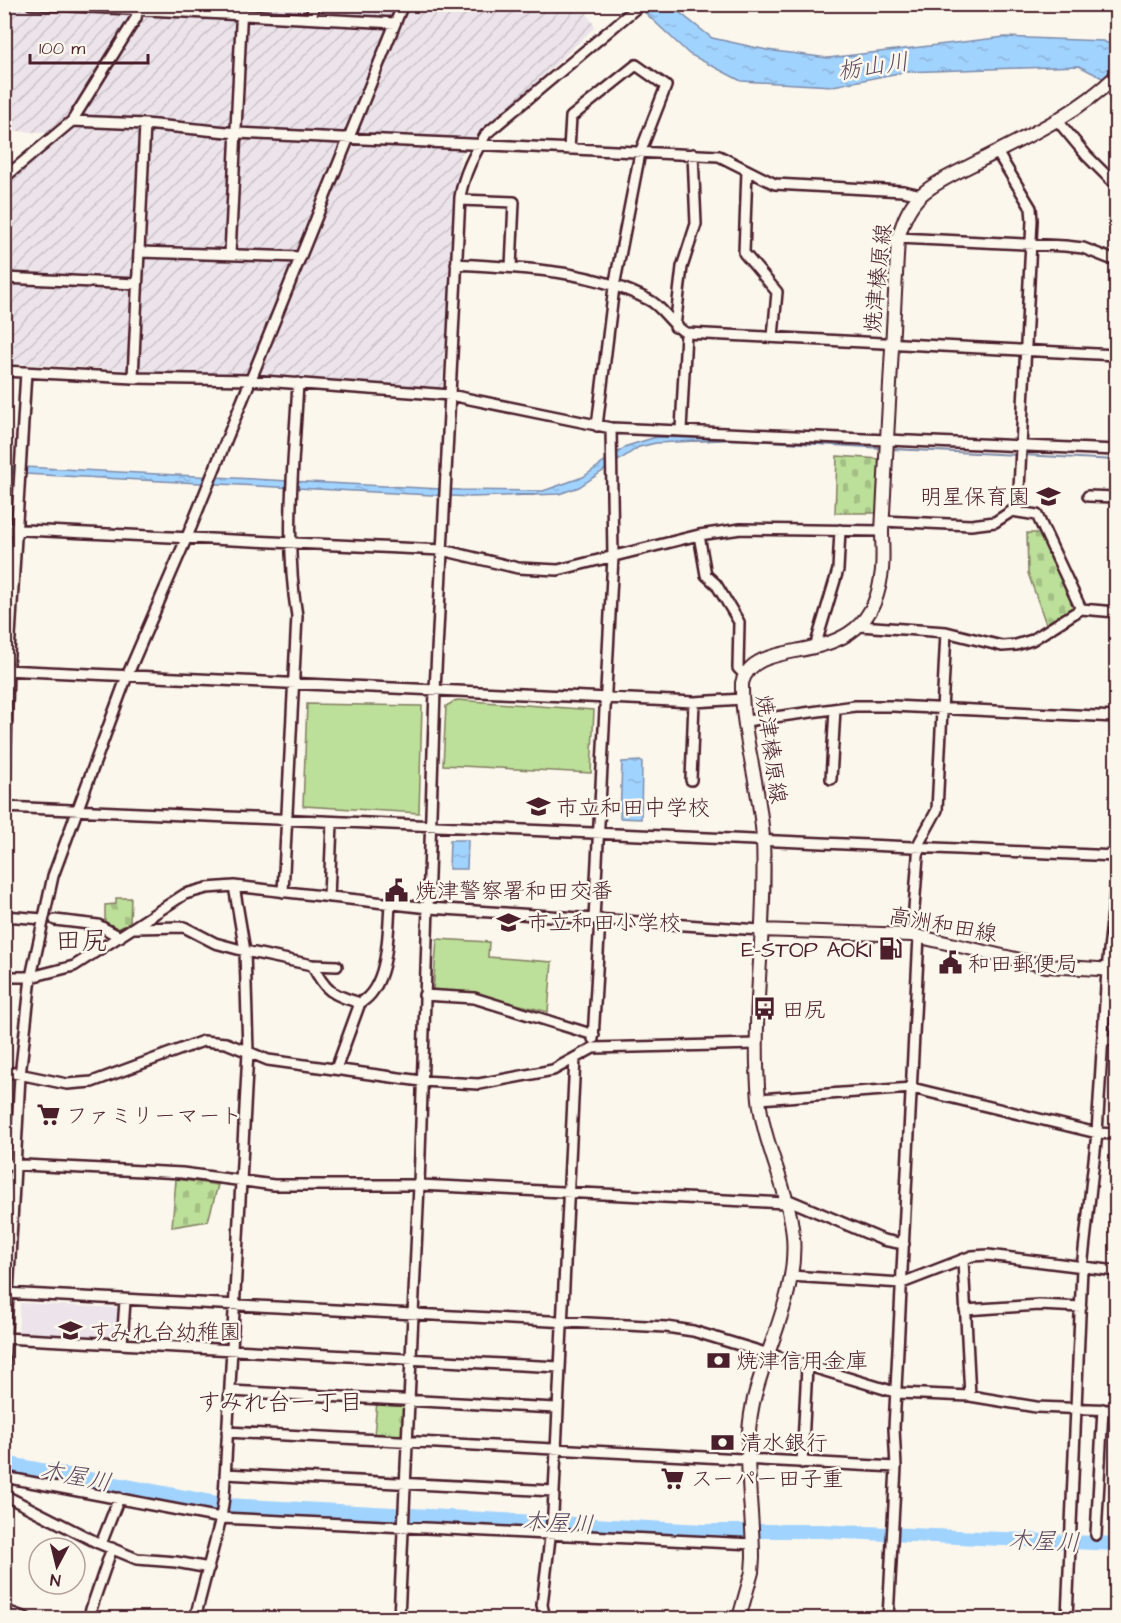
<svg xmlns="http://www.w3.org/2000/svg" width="1121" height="1623" viewBox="0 0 1121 1623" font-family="'Architects Daughter','Klee One',sans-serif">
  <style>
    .built { fill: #ece4ea }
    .industrial { fill: url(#industrial-furrows) }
    .green { fill: #bcdf99; stroke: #837f62; stroke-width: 1.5 }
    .cemetery { fill: url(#cemetery-stones); stroke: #837f62; stroke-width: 1.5 }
    .park { fill: url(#park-tufts); stroke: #837f62; stroke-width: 1.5 }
    .water { fill: url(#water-ripples); stroke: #7e8baa; stroke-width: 1.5 }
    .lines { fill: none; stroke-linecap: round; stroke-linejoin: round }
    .stream { stroke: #7e8baa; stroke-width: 2 }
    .river { stroke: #a1d3ff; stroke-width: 14 }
    .minor-casing { stroke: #4a1f2b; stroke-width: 14 }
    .major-casing { stroke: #4a1f2b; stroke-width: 16 }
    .minor { stroke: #fbf7ec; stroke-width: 9 }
    .major { stroke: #fbf7ec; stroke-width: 12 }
    .labels { text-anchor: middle; stroke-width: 5; stroke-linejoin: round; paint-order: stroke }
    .street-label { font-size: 22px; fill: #4a1f2b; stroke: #fbf7ec }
    .poi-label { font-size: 22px; fill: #4a1f2b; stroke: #fbf7ec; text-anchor: start }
    .water-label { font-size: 24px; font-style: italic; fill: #604c60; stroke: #fbf7ec }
    .neighbourhood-label { font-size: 24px; fill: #4a1f2b; stroke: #fbf7ec }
    .quarter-label { font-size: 26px; fill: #4a1f2b; stroke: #fbf7ec }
  </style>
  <defs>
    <pattern id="industrial-furrows" width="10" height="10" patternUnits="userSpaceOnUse" patternTransform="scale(1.5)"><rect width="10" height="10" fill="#ece4ea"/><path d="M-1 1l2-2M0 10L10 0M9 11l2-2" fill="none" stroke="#ccc3c9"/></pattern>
    <pattern id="cemetery-stones" width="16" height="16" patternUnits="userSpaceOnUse" patternTransform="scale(1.5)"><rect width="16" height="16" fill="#bcdf99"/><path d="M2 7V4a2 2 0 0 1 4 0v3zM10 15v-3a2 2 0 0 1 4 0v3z" fill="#a3bf84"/></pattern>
    <pattern id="park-tufts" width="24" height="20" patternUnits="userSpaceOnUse" patternTransform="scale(1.5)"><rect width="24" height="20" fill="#bcdf99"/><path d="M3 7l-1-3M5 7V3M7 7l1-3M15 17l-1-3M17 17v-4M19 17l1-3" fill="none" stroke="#a3bf84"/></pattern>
    <pattern id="water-ripples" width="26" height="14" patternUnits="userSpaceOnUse" patternTransform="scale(1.5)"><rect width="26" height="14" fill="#a1d3ff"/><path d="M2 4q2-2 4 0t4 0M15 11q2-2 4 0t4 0" fill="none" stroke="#8cb5db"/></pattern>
  </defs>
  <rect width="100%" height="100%" fill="#fbf7ec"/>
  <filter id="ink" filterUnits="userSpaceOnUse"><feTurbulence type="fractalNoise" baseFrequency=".0167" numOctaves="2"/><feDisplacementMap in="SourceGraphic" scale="12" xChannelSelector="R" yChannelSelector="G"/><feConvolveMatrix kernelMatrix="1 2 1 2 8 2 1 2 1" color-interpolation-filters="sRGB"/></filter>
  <g filter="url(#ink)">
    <path class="built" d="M20,1303L121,1308L118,1342L18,1336Z"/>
    <path class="industrial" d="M582,4L595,27L460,155L442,387L5,363L4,189L57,134L5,130V5Z"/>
    <path class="green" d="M457,700L594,710L591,773L443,765L446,706Z
      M307,704L422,706L419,813L303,806Z
      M437,939L489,942L488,957L552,962L548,1012L469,992L433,991Z"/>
    <path class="cemetery" d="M837,456L880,459L877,513H835Z
      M1027,533H1039L1074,607L1046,624L1028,573Z
      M116,898H131L130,924L117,929L105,923V905L116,904Z
      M176,1179L218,1185L208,1221L172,1227Z"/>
    <path class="park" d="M377,1401L406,1402L404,1438L374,1436Z"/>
    <path class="water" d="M637,5H670L712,38L767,50L828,58L1005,37L1103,41L1116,47V85L1079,66L904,72L833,86L741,81L689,54Z
      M656,437L736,439L656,443L639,447L579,487L559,494L471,497L5,473V466L460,490L543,491L583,477L627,446Z
      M642,761L641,819L620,818L622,762Z
      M450,840H468L467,869H449Z"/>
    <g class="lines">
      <path class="stream" d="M694,441L736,439L883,448
        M892,449L1018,455
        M1023,455L1116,460
        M516,495H534"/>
      <path class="river" d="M4,1463L227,1505L704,1531H820L1116,1544"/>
      <defs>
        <path id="minor" d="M31,4L395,23
          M312,18L313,4
          M1057,120L1087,156L1116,185
          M72,121L145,124L237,133L719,156L775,184L903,191L921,195
          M569,149L571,117L636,65L666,86L640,153L614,287L597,426
          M997,152L1031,208L1032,220L1018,510
          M747,170L744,253L777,292L773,337
          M4,178L72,121L136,18L137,11
          M460,200L514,202L511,267
          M898,238L1065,246L1083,248L1116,261
          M139,252L301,257
          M230,254L242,4
          M456,264C522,268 589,269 649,300C663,307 671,325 686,333L1116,355
          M4,278L137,284
          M675,327L682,267L696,224L693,154
          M4,371L133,378L250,380L450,395L611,428L1116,450
          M133,378L145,124
          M681,430L686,333
          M1088,496L1116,497
          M882,521L971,525L995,522L1012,511L1037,515L1081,609
          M4,529L442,550L518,568L558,570L699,535L741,529L882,531
          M699,535L706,575L716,584L739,622L738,668L744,674
          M860,626L946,632L1002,646L1016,645L1032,640L1081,609L1116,612
          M815,647L838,570L840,530
          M4,670L694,702L743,699
          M746,721L855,706H893L1116,717
          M831,779L835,709
          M691,780L694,702
          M4,807L1116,856
          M4,824L8,670L26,372
          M283,892L297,616C284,539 294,460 298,383
          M329,897L332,823
          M4,916L43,919
          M594,919L613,557L611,428
          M55,920L98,925L120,937
          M135,928L184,927L215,943L245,951L312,965L337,966
          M912,935L919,843L937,810L946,632
          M312,965C326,992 331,994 360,1003
          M4,977H31L74,966L185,894L207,888L234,886L429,908L760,930
          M424,995L474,998L594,1035
          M593,1039L600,919
          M1103,1040H1116
          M336,1069L360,1003C389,987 388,933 390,904
          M4,1071L67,1084L92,1082L203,1041L226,1043L268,1060L421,1081L479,1084L553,1070L593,1048L757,1044
          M759,1099L912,1088L1097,1133L1116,1134
          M4,1164L182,1173L274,1185H419L786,1203
          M784,1198L883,1240L904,1244
          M963,1260L970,1396
          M790,1276L902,1283L972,1256L988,1255L1116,1271
          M4,1293L666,1327L693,1331L898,1393L970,1396L1036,1407L1116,1410
          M965,1310L1039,1305L1081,1307
          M4,1338L559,1367
          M122,1344L125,1301
          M4,1367L20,1076L31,977L53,876L127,676L187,537L403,4
          M230,1391L556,1408
          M227,1432L896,1467
          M802,1463L807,1367
          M225,1474L553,1491
          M4,1477L221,1518L753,1544
          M4,1495L96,1542L137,1559L176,1562L209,1568
          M1096,1535L1103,1409
          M101,1544L119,1498
          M4,1610L26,1618
          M88,1618L112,1548
          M195,1618L221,1518L224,1497L248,1052L245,951L234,886
          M399,1618L419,1185L435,690L460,197C464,173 474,155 486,134L641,4
          M545,1618L542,1605L553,1513L575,1058
          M888,1618L896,1467L894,1428L919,936
          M1067,1618L1082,1268L1097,1133L1107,970L1116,882"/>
        <path id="major" d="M760,930L912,935L1046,966L1116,970
          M739,1618L752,1572L753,1557C753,1506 742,1454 753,1403C765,1349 798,1294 793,1236C789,1189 764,1147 759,1099C751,1013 767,926 763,840C761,788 741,735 742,683C756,629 867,678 881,577C884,562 882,546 882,531L898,238C903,222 908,207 921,195C938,180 961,171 981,160C1028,136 1078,113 1116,76"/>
      </defs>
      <use href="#minor" class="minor-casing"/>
      <use href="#major" class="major-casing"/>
      <use href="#minor" class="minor"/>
      <use href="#major" class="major"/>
    </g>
  </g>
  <defs>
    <symbol id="school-bare" viewBox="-9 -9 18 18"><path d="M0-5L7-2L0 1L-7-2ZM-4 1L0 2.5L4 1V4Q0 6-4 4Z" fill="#4a1f2b" stroke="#fbf7ec" stroke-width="2.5" paint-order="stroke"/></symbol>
    <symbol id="civic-bare" viewBox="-9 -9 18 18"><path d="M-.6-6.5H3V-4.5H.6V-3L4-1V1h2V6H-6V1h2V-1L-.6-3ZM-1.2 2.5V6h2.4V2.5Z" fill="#4a1f2b" stroke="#fbf7ec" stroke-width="2.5" paint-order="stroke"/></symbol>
    <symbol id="fuel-bare" viewBox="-9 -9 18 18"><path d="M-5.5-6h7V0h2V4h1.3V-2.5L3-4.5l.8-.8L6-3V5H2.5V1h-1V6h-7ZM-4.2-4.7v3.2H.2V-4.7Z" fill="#4a1f2b" stroke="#fbf7ec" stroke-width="2.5" paint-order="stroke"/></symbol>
    <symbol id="bus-bare" viewBox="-9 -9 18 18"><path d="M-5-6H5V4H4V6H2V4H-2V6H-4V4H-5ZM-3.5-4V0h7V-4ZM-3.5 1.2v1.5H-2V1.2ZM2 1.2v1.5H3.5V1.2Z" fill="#4a1f2b" stroke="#fbf7ec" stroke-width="2.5" paint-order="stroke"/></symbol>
    <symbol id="supermarket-bare" viewBox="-9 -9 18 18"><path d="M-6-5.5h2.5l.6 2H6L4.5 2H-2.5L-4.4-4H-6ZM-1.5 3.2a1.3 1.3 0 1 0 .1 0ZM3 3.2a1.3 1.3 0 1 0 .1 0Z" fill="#4a1f2b" stroke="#fbf7ec" stroke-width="2.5" paint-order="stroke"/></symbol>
    <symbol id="bank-bare" viewBox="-9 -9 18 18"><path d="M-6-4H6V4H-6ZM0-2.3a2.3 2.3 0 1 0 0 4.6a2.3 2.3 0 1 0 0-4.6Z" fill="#4a1f2b" stroke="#fbf7ec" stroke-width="2.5" paint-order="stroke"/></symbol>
  </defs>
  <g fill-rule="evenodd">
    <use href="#school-bare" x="1032" y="480" width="33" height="33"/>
    <use href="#school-bare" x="522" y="790" width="33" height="33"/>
    <use href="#civic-bare" x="380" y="874" width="33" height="33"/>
    <use href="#school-bare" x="492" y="906" width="33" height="33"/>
    <use href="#fuel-bare" x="874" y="932" width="33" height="33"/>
    <use href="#civic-bare" x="934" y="946" width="33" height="33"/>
    <use href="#bus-bare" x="748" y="992" width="33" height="33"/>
    <use href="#supermarket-bare" x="32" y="1098" width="33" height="33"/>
    <use href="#school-bare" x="54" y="1314" width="33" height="33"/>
    <use href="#bank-bare" x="702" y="1344" width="33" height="33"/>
    <use href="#bank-bare" x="706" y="1426" width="33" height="33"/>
    <use href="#supermarket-bare" x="656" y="1462" width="33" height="33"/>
  </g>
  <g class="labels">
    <g class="street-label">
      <text transform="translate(877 278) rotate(-84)" y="8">焼津榛原線</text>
      <text transform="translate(772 749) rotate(82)" y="8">焼津榛原線</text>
      <text transform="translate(943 924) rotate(10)" y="8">高洲和田線</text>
    </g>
    <g class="poi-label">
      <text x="1030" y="504" text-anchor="end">明星保育園</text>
      <text x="556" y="815">市立和田中学校</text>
      <text x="415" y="898">焼津警察署和田交番</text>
      <text x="527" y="930">市立和田小学校</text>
      <text x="872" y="957" text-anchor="end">E-STOP AOKI</text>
      <text x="968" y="971">和田郵便局</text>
      <text x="782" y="1017">田尻</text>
      <text x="66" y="1123">ファミリーマート</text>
      <text x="89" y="1339">すみれ台幼稚園</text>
      <text x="736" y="1368">焼津信用金庫</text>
      <text x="740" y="1450">清水銀行</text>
      <text x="691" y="1486">スーパー田子重</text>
    </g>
    <g class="water-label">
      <text transform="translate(873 66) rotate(-8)" y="8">栃山川</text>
      <text transform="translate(76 1476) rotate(11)" y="8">木屋川</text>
      <text transform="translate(558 1523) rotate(3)" y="8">木屋川</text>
      <text transform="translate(1044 1541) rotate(2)" y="8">木屋川</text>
    </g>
    <g class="neighbourhood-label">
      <text x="280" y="1410">すみれ台一丁目</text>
    </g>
    <g class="quarter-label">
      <text x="81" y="949">田尻</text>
    </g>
  </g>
  <rect width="1121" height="1623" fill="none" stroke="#fbf7ec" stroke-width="24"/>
  <rect x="12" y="12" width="1097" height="1599" fill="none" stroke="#4a1f2b" stroke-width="2" filter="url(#ink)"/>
  <g transform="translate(57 1566) rotate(187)"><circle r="28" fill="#fbf7ec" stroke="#b4a19f" stroke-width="1.5"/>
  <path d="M0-4.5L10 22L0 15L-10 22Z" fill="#4a1f2b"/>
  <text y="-9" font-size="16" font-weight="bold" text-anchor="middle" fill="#4a1f2b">N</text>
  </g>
  <path d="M30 54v9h118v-9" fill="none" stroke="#4a1f2b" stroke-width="3"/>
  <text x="39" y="54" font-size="18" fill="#4a1f2b" stroke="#fbf7ec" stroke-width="4.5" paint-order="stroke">100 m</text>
</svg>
